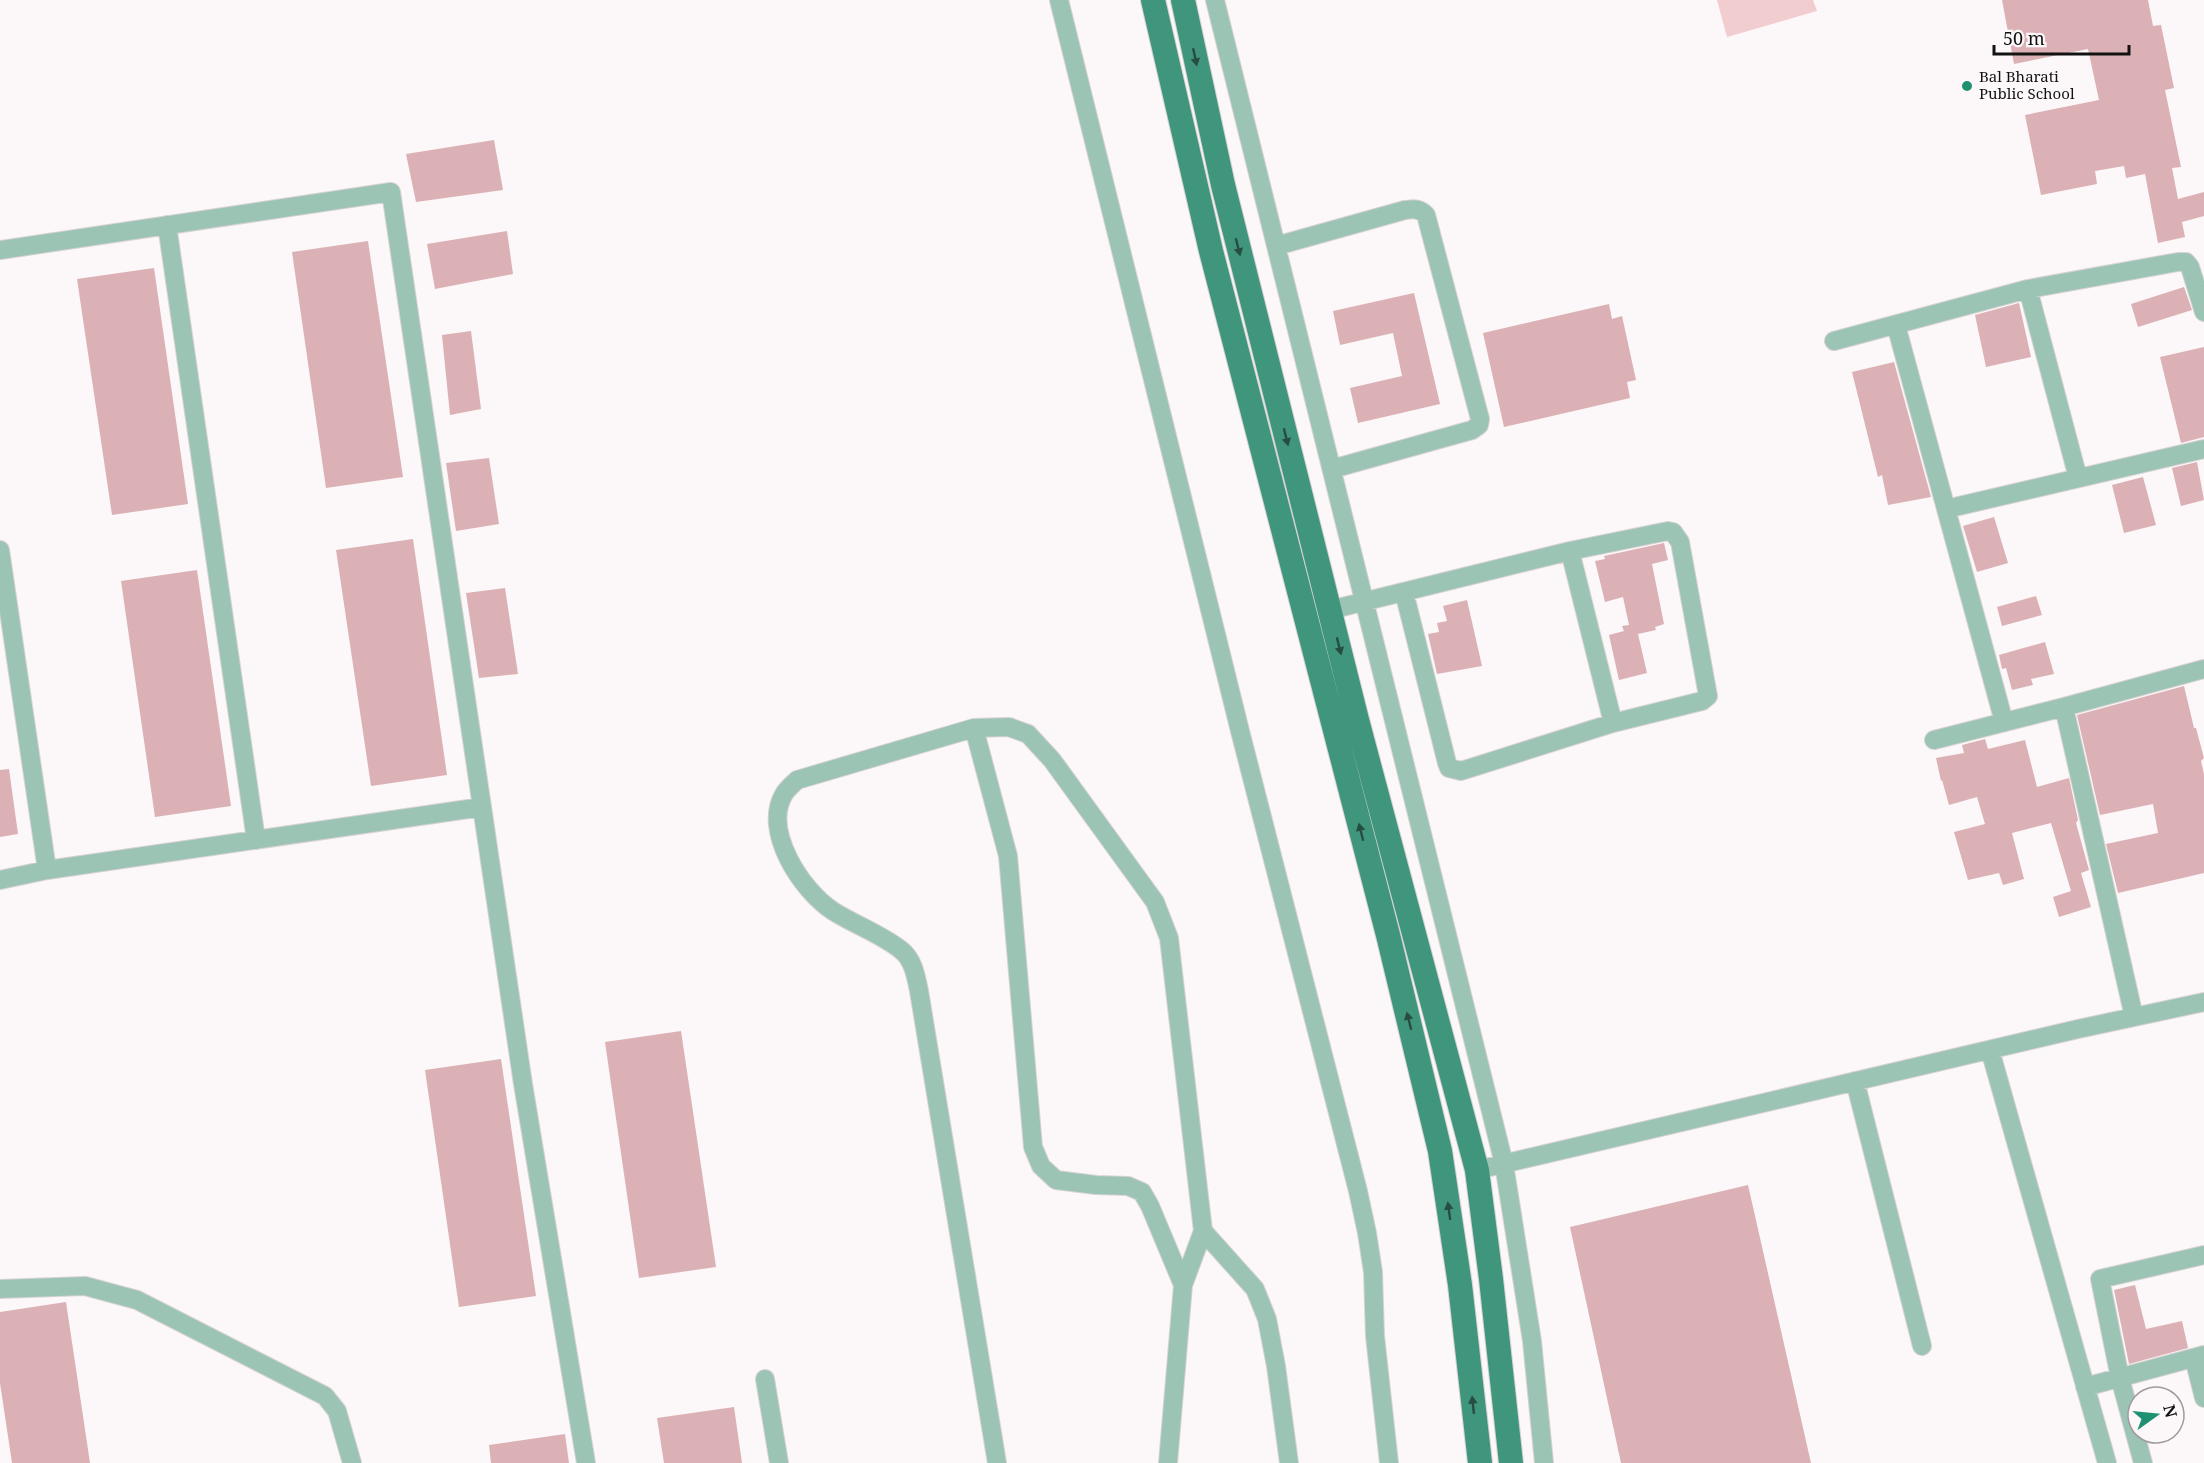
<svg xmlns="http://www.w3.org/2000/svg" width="2204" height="1463" viewBox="0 0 2204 1463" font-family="'Noto Serif',serif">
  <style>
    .green { fill: #f2cdd0 }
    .building { fill: #dbb1b5 }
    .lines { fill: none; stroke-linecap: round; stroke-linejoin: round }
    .minor-casing { stroke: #d7d2d3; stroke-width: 20 }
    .major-casing { stroke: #d7d2d3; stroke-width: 26 }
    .minor { stroke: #9bc4b5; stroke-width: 18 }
    .major { stroke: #40967c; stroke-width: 24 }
    .oneway { fill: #274d42 }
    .poi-dot { fill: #1e9173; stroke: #fcf7f8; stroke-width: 2 }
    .labels { text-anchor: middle; stroke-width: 6; stroke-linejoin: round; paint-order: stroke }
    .poi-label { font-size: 15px; fill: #131212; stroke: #fcf7f8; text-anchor: start }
  </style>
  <rect width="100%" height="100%" fill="#fcf7f8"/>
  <path class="green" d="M1717,0H1813L1817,11L1727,37Z"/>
  <path class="building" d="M2002,0H2148L2153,26L2161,25L2174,88L2165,90L2181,167L2172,168L2178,199L2204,192V216L2182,222L2185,237L2158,243L2145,174L2126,178L2124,166L2095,171L2097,184L2041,195L2025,115L2099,100L2088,49L2014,64Z
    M494,140L503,190L416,202L406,154Z
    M507,231L513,274L435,289L427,244Z
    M368,241L403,477L326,488L292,252Z
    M154,268L188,504L112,515L77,279Z
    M2184,287L2192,310L2138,327L2131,304Z
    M1414,293L1440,404L1358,423L1350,388L1402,376L1393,333L1340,345L1333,311Z
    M2019,303L2031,357L1986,367L1975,315Z
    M1609,304L1612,319L1622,316L1636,380L1627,382L1630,398L1504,427L1483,333Z
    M471,331L481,409L450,415L442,335Z
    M2204,347V437L2181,443L2160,357Z
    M1894,362L1931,497L1888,505L1882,475L1878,477L1852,372Z
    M489,458L499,524L456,531L446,463Z
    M2197,462L2204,500L2181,506L2172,468Z
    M2143,477L2156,525L2124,533L2112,485Z
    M1994,517L2008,563L1977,572L1963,526Z
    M413,539L447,775L371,786L336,550Z
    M1664,543L1668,560L1652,564L1664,624L1655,627L1656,630L1638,634L1647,673L1619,680L1609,635L1624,631L1622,626L1629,625L1623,597L1605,602L1595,561L1605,559L1604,556Z
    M197,570L231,806L155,817L121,581Z
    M505,588L518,674L479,678L466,593Z
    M2036,596L2042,615L2002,626L1997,607Z
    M1467,600L1482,666L1437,674L1428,634L1439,632L1437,623L1447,621L1443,606Z
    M2045,642L2054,674L2031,679L2033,685L2012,690L2006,668L2002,669L1999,655Z
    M2184,686L2194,728H2196L2204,758L2201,761L2204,774V873L2118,893L2106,844L2158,833L2153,804L2100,815L2077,715Z
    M1985,739L1988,749L2025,740L2037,787L2069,778L2078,820L2076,823L2089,870L2081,873L2091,907L2059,917L2053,897L2071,891L2051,823L2012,833L2024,879L2003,885L1999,873L1968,880L1954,832L1985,824L1977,797L1949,805L1942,780L1941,781L1936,758L1964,753L1962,745Z
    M9,769L18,834L0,837V770Z
    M681,1031L716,1267L639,1278L605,1042Z
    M501,1059L536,1296L459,1307L425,1070Z
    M1748,1185L1811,1463H1621L1570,1227Z
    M2135,1285L2146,1329L2182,1321L2188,1348L2129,1364L2114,1290Z
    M66,1302L90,1463H12L0,1383V1312Z
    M734,1407L742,1463H664L657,1418Z
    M565,1434L569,1463H491L489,1445Z"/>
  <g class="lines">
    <defs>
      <path id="minor" d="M1059,0L1240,731L1358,1191L1367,1233L1373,1272L1375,1336L1389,1463
        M1215,0L1504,1164L1532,1341L1544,1463
        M167,225L256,840
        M1276,246L1405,210C1414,209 1419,208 1426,215L1480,419L1479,425L1472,430L1332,469
        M0,250L391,192L523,1084L586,1463
        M2028,289L2078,478
        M1896,325L2004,722
        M1834,341L2028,289L2178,262H2186L2190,267L2204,312
        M1946,509L2204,449
        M0,550L47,870
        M1570,551L1613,723
        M1330,610L1570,551L1668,531L1673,532L1680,542L1708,696L1702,701L1613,723L1461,771L1449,768L1447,763L1404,592
        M2064,707L2134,1017
        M974,728L1008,856L1033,1147L1041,1166L1056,1180L1096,1185L1128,1186L1142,1192L1150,1206L1183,1285
        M1934,740L2064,707L2204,669
        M0,880L47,870L482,807
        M1990,1050L2107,1463
        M1855,1081L1922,1346
        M1477,1170L2078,1029L2204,1002
        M1203,1231L1255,1289L1267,1319L1276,1366L1289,1463
        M0,1289L85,1286L137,1300L325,1396L337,1411L352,1463
        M2194,1358L2204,1398
        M765,1379L779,1463
        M2085,1387L2204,1355
        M997,1463L919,991C916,976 913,959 901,950C881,934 855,925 833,911C802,891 762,831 784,794C787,789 793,784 797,780L974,728L1009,727L1028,734L1052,760L1155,902L1169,938L1203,1231L1183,1285L1168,1463
        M2143,1463L2120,1378L2100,1279L2204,1255"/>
      <path id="major" d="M1153,0L1211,251L1388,935L1440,1151L1460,1285L1480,1463
        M1183,0L1223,185L1357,720L1477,1170L1491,1279L1511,1463"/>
    </defs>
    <use href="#minor" class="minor-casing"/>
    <use href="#major" class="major-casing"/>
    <use href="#minor" class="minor"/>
    <use href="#major" class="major"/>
  </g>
  <defs><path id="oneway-solid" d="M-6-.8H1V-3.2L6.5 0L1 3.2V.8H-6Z" transform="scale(1.5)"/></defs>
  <g class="oneway">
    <use href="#oneway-solid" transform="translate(1195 57) rotate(78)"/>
    <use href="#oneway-solid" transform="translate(1238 247) rotate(76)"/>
    <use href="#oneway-solid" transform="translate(1286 437) rotate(76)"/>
    <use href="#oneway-solid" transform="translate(1339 646) rotate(76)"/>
    <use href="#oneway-solid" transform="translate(1361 832) rotate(-104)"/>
    <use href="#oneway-solid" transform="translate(1409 1021) rotate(-104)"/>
    <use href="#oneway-solid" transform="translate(1449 1211) rotate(-98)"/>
    <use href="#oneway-solid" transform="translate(1473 1405) rotate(-96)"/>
  </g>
  <circle class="poi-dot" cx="1967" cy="86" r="6"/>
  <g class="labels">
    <g class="poi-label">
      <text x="1979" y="82">Bal Bharati<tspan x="1979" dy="17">Public School</tspan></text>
    </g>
  </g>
  <g transform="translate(2156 1415) rotate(75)"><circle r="28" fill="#fcf7f8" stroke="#9f9b9c" stroke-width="1.5"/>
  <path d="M0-4.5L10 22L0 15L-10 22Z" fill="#1e9173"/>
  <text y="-9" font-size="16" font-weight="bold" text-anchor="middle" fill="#131212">N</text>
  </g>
  <path d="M1994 45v9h135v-9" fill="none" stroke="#131212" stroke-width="3"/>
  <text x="2003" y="45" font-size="18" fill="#131212" stroke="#fcf7f8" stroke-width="4.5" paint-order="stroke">50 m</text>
</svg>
